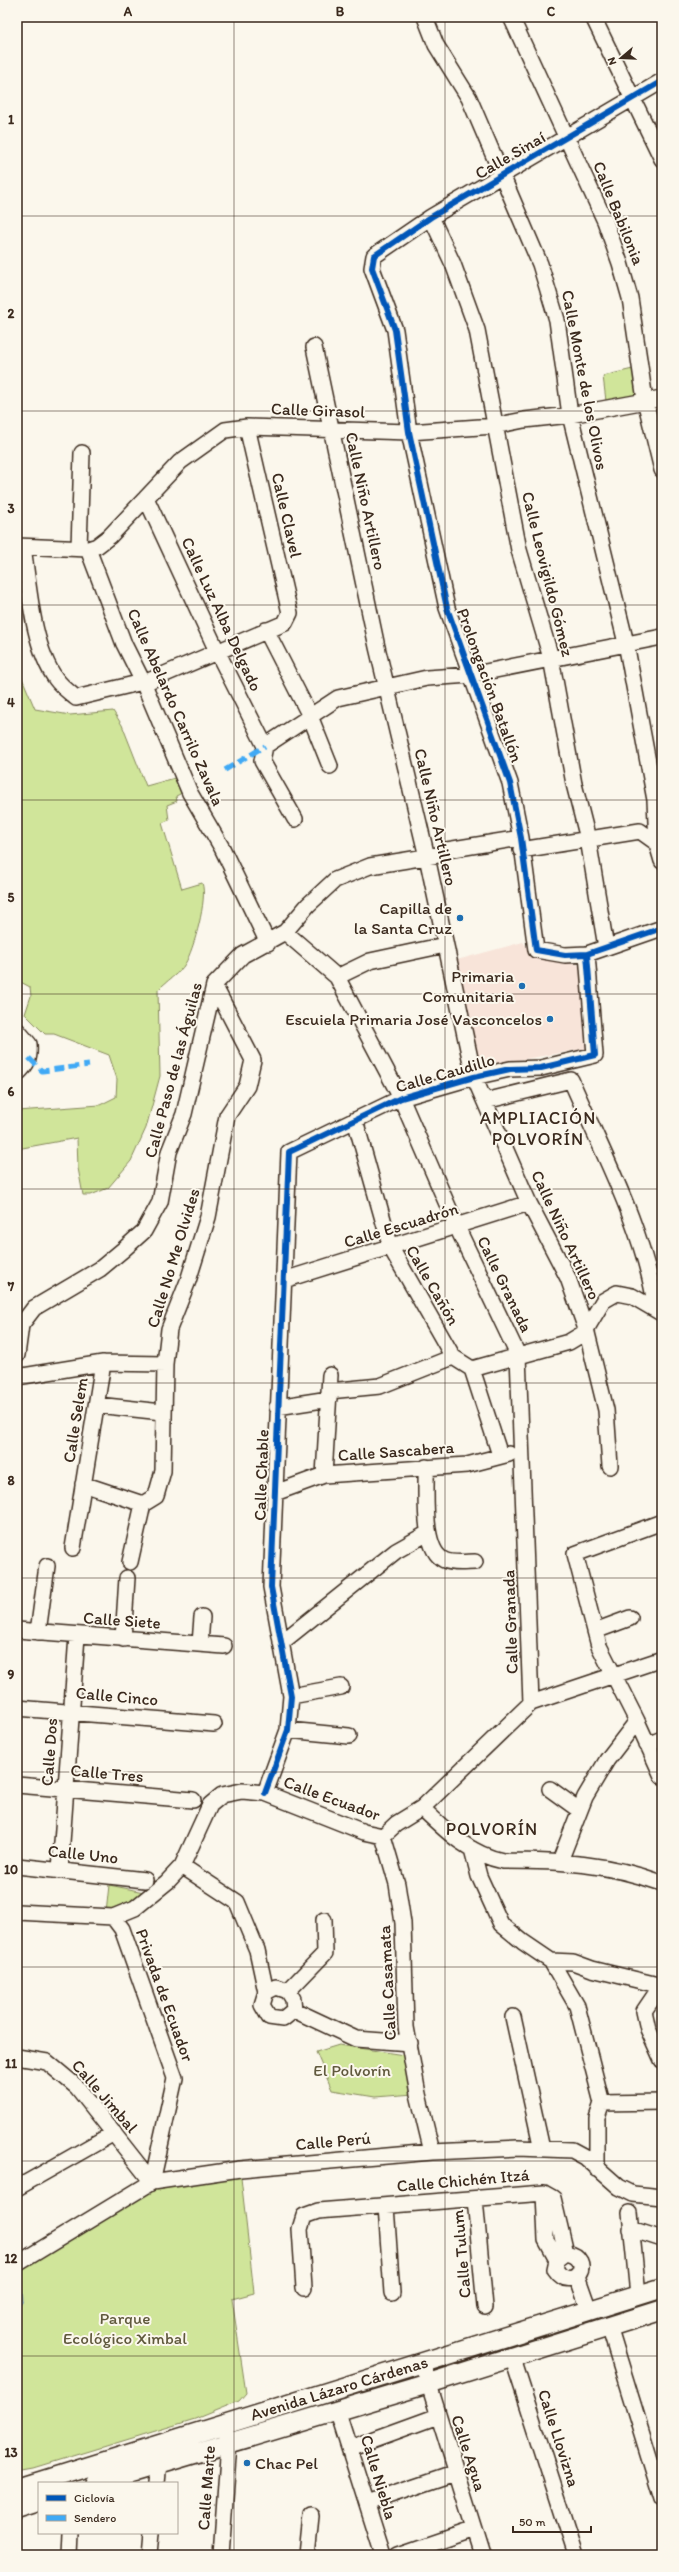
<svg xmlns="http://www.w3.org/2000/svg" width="679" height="2572" viewBox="0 0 679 2572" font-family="Itim,sans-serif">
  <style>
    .built { fill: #f8e4d9 }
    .green { fill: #d0e59a; stroke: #86885c }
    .water { fill: #9cd1fa; stroke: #758ea2 }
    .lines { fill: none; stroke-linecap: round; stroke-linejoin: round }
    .minor-casing { stroke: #3b2a1e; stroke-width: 18 }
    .major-casing { stroke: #3b2a1e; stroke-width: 22 }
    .minor { stroke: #fbf7ec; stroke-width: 15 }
    .major { stroke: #fbf7ec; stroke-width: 19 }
    .quiet { stroke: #3fa9f5; stroke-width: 5; stroke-dasharray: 10 5; stroke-linecap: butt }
    .cycleway-casing { stroke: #fbf7ec; stroke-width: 8 }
    .cycleway { stroke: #0057b8; stroke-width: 6 }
    .grid { fill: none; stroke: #3b2a1e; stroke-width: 1; stroke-opacity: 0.55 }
    .poi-dot { fill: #1f6fb2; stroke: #fbf7ec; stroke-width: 1.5 }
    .labels { text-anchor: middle; stroke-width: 4; stroke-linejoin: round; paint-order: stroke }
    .street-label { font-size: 17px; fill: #3b2a1e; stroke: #fbf7ec }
    .poi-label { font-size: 17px; fill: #3b2a1e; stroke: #fbf7ec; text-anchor: end }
    .park-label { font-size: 17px; fill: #60593d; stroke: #fbf7ec }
    .neighbourhood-label { font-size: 18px; letter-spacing: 1px; fill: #3b2a1e; stroke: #fbf7ec }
    .neatline { fill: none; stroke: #3b2a1e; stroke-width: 1.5 }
    .grid-label { font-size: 13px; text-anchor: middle; font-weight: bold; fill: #3b2a1e }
  </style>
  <rect width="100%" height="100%" fill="#fbf7ec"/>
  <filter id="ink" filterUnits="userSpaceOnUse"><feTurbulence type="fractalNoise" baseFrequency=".025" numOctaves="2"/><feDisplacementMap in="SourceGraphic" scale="8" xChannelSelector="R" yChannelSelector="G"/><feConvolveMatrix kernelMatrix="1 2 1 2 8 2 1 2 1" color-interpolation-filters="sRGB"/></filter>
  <g filter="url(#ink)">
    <path class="built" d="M523,942L535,957L580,965L589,1048L479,1067L457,960Z"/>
    <path class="green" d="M637,368L640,395L606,401L603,376Z
      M17,666L35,709L70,715L113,711L122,725L146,786L175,778L178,786L181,785L186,791L176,796L177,801L167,805L169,820L162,823L182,889L202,883C208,898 194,949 185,964C180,973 166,981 158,990L160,1076L146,1128L131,1161L108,1188L91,1195H83L78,1168L77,1138L17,1149V1111L100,1105L116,1097L117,1079L109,1055L54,1034H45L25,1014L31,996L30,987L17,980Z
      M109,1885L149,1893L132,1907L106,1913Z
      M339,2045L404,2055L414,2094L375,2097L332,2090L316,2052Z
      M240,2169L254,2293L232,2299L246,2393L239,2401L195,2419L34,2468L17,2471V2265L149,2190Z"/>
    <path class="water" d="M17,2287L22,2289L23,2301L17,2310Z"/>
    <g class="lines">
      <defs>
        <path id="minor" d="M425,17L436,45L469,98L540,264L557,320L570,415L626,643L655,800L657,844L662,861
          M511,17L605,221L620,263L630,298L645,400L662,470
          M593,17L662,159
          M662,81L431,217L374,256L372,268L395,330L409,432L447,608L510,783L521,838L536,950L565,955L587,954L662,928
          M431,217L453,264L477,330L519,550L551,658L574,784L588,839L606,947
          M314,347L377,647L427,857L474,1077L529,1203L568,1278L586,1329L606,1410L610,1466
          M146,498L217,651L265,746
          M17,546L88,549L97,546L110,536L180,462L225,430L247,427L409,432L494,426L524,420L570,415L662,398
          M23,547C29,586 32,646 56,679C61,686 69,692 76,698L151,680L285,623L290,613L247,427
          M79,548L82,453
          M88,549L124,644L143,682L190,793L222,848L268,943
          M266,630L310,716L330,766
          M265,746L338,698L427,678L470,675L662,637
          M265,746L262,761L295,819
          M521,850L640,831L661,846
          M285,932L337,977L401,1098L457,1227L518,1355L531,1703
          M337,977L370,961L445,945
          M17,1030L29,1044C30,1058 28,1064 17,1074
          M485,1101L571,1080C603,1154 644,1229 656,1309
          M355,1120L391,1248L453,1357L472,1369L500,1455
          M284,1280L529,1203
          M17,1355L21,1325L34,1308L100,1269L124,1249L144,1231L160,1202L169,1152L184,1114L214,985L243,955L285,932L308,905L335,880L370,866L438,855L447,850L521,838
          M472,1369L569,1342L584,1333L603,1301L617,1293L632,1296L661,1313
          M17,1377L103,1363L165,1364
          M329,1391L380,1386L453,1357
          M97,1405L162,1412
          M277,1407L329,1399
          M426,1467C427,1490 421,1549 444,1560C452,1564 466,1562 475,1562
          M324,1475L330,1375
          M83,1484L143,1504
          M275,1493L324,1475L467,1465L509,1454
          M143,1504L156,1496L163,1471L165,1364L169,1329L188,1281L208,1217L227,1116L247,1086L253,1060L214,985
          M662,1522L575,1554L599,1646L637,1721L662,1776
          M73,1548L103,1363
          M130,1562L143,1504
          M17,1630L224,1646
          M595,1631L630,1618
          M38,1632L47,1566
          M123,1639L127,1578
          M281,1643L396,1551L428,1533
          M200,1644L202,1617
          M291,1696L341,1687
          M17,1708L214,1724
          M288,1730L349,1736
          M647,1745L662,1739
          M17,1785L193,1800
          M550,1789L579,1810
          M265,1793L288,1730L291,1696L271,1587L289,1152L401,1098L474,1077L510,1069L541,1068L595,1055L587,954
          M422,1808C446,1831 469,1854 503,1861C561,1861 606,1863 662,1883
          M383,1836L397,1884L403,1923L406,2027L418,2094L432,2152
          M472,1849L479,1876L501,1924L523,1942L551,1961L573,1962L592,1969L662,1986
          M560,1861L585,1797L607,1760L637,1721
          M17,1866L145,1880
          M182,1866L237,1902L257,1950L266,1992L262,2005L269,2017L283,2019L294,2010L293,1999L288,1991L276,1987L266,1992
          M60,1870L77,1636
          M17,1912L113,1917L135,1908L167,1882L182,1866L210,1805L222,1795L242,1791L265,1793L364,1832L383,1836L396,1824L422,1808L531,1703L662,1659
          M113,1917L122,1929L175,2078L152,2182
          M551,1961L577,2006L602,2103L597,2118V2169
          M661,1986L644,2011L648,2029L662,2060
          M288,1991L325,1953L324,1920
          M294,2010L356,2039L410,2043
          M513,2017L542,2149
          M17,2057L47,2062L77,2087L152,2182
          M602,2103L662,2102
          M17,2188L114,2133
          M544,2193L546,2240L557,2260L555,2269C573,2296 597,2258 566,2253L557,2260
          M475,2199L485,2307
          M386,2206L392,2293
          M630,2213L638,2295
          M631,2229L662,2239
          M17,2264L152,2182L240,2169L432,2152L518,2148L572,2150L585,2157L619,2187L633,2194L662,2197
          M577,2276L589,2310
          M304,2288L300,2229L304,2216L318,2211L544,2193L553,2198L566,2253
          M609,2326L662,2499
          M512,2356L576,2555
          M422,2362L482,2555
          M337,2410L383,2555
          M350,2448L438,2416
          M156,2483L158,2463
          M367,2503L456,2473
          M70,2555L71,2533
          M150,2555L152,2533
          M221,2555L229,2443L227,2435
          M307,2555L311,2516
          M398,2555L474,2529"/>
        <path id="major" d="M96,2483L427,2384L662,2310
          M17,2489L662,2288
          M17,2508L39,2501"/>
      </defs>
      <use href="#minor" class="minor-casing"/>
      <use href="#major" class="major-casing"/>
      <use href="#minor" class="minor"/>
      <use href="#major" class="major"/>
      <path class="quiet" d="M225,770L265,746
        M29,1058L42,1071L89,1065"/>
      <defs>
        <path id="cycleway" d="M662,81L431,217L374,256L372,268L395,330L409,432L447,608L510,783L521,838L536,950L565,955L587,954L662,928
          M265,1793L288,1730L291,1696L271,1587L289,1152L401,1098L474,1077L510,1069L541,1068L595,1055L587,954"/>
      </defs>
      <use href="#cycleway" class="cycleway-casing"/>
      <use href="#cycleway" class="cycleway"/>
    </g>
  </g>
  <path class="grid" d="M234,17V2555M445,17V2555M17,216H662M17,411H662M17,605H662M17,800H662M17,994H662M17,1189H662M17,1383H662M17,1578H662M17,1772H662M17,1967H662M17,2161H662M17,2356H662"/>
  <g class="poi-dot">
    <circle cx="460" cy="918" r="4"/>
    <circle cx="522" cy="986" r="4"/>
    <circle cx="550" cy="1019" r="4"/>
    <circle cx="247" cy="2463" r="4"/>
  </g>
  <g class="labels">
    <g class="street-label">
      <text transform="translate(510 155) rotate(-30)" y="6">Calle Sinaí</text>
      <text transform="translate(619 213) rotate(68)" y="6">Calle Babilonia</text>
      <text transform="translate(585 380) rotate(79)" y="6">Calle Monte de los Olivos</text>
      <text transform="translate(318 410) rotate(2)" y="6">Calle Girasol</text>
      <text transform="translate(366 501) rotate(78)" y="6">Calle Niño Artillero</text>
      <text transform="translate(287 515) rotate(77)" y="6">Calle Clavel</text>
      <text transform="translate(548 574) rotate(76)" y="6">Calle Leovigildo Gómez</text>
      <text transform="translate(222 614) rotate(65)" y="6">Calle Luz Alba Delgado</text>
      <text transform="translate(490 685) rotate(70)" y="6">Prolongación Batallón</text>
      <text transform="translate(176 707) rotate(66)" y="6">Calle Abelardo Carrilo Zavala</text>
      <text transform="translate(436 817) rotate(77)" y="6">Calle Niño Artillero</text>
      <text transform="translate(173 1070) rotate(-75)" y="6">Calle Paso de las Águilas</text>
      <text transform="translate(445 1073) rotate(-16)" y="6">Calle Caudillo</text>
      <text transform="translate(401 1225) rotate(-17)" y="6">Calle Escuadrón</text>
      <text transform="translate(566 1235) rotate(65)" y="6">Calle Niño Artillero</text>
      <text transform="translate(173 1258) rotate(-73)" y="6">Calle No Me Olvides</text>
      <text transform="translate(505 1284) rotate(64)" y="6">Calle Granada</text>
      <text transform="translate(433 1285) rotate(60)" y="6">Calle Cañón</text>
      <text transform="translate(75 1420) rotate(-81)" y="6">Calle Selem</text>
      <text transform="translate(396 1451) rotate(-4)" y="6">Calle Sascabera</text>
      <text transform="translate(261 1475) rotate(-88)" y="6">Calle Chable</text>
      <text transform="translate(122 1620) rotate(4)" y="6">Calle Siete</text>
      <text transform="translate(510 1622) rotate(-92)" y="6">Calle Granada</text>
      <text transform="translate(117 1696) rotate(5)" y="6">Calle Cinco</text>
      <text transform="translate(49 1752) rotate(-86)" y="6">Calle Dos</text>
      <text transform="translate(107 1773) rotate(5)" y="6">Calle Tres</text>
      <text transform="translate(332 1798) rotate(20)" y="6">Calle Ecuador</text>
      <text transform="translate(83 1854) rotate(6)" y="6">Calle Uno</text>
      <text transform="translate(387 1983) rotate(-93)" y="6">Calle Casamata</text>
      <text transform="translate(165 1995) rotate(70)" y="6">Privada de Ecuador</text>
      <text transform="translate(105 2096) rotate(49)" y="6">Calle Jimbal</text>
      <text transform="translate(333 2141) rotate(-5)" y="6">Calle Perú</text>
      <text transform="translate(463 2180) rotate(-5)" y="6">Calle Chichén Itzá</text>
      <text transform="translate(461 2254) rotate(-95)" y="6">Calle Tulum</text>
      <text transform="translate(339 2388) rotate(-17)" y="6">Avenida Lázaro Cárdenas</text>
      <text transform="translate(559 2438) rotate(72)" y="6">Calle Llovizna</text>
      <text transform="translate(469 2453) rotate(72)" y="6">Calle Agua</text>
      <text transform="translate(379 2477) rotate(73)" y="6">Calle Niebla</text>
      <text transform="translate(206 2488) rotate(-86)" y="6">Calle Marte</text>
    </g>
    <g class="poi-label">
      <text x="452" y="914">Capilla de<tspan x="452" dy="20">la Santa Cruz</tspan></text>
      <text x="514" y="982">Primaria<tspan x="514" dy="20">Comunitaria</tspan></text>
      <text x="542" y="1025">Escuiela Primaria José Vasconcelos</text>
      <text x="255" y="2469" text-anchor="start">Chac Pel</text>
    </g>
    <g class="park-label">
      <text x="352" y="2076">El Polvorín</text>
      <text x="125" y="2324">Parque<tspan x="125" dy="20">Ecológico Ximbal</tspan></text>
    </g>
    <g class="neighbourhood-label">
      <text x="538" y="1124">AMPLIACIÓN<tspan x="538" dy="21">POLVORÍN</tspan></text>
      <text x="492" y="1835">POLVORÍN</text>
    </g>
  </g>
  <rect width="679" height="2572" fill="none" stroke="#fbf7ec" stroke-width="44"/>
  <rect x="38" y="2482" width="140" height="52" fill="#fbf7ec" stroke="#aea59a"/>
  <rect x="46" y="2495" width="20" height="6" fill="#0057b8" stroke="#aea59a"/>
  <text x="74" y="2502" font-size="12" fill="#3b2a1e">Ciclovía</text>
  <rect x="46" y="2515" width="20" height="6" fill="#3fa9f5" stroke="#aea59a"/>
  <text x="74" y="2522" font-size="12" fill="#3b2a1e">Sendero</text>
  <g transform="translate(621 58) rotate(251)" stroke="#fbf7ec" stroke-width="3" paint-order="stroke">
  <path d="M0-3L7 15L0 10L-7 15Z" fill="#3b2a1e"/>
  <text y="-6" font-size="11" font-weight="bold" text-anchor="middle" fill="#3b2a1e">N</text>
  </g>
  <path d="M513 2526v6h78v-6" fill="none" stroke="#3b2a1e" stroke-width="2"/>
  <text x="519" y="2526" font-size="12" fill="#3b2a1e" stroke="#fbf7ec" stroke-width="3" paint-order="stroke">50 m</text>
  <rect x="22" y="22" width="635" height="2528" class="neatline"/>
  <g class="grid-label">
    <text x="128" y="16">A</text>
    <text x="340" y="16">B</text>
    <text x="551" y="16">C</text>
    <text x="11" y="124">1</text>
    <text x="11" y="318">2</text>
    <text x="11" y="513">3</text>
    <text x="11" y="707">4</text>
    <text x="11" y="902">5</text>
    <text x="11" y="1096">6</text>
    <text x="11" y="1291">7</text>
    <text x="11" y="1485">8</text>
    <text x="11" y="1679">9</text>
    <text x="11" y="1874">10</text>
    <text x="11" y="2068">11</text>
    <text x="11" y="2263">12</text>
    <text x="11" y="2457">13</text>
  </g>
</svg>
